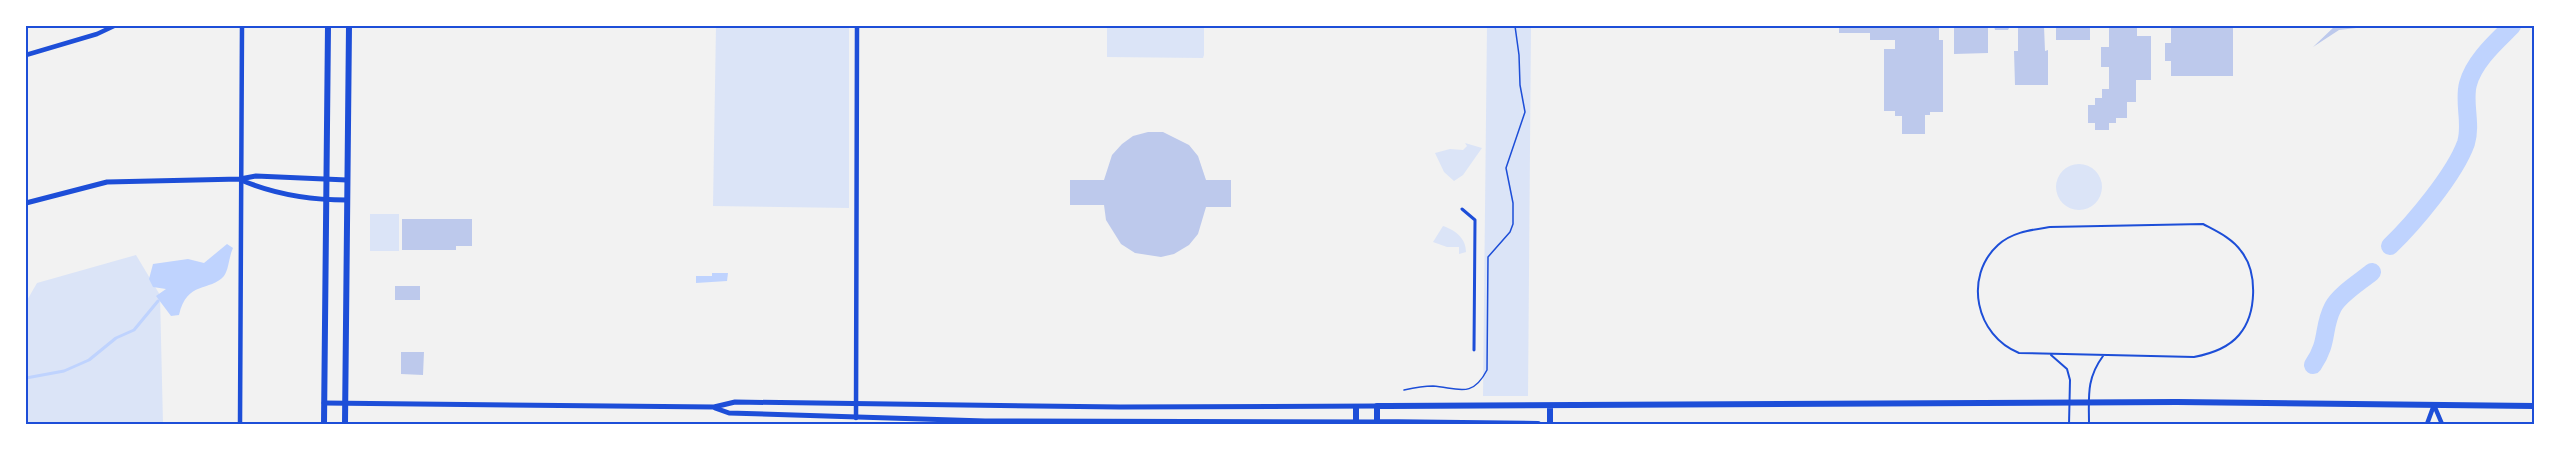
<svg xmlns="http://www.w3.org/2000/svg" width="2560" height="450" viewBox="0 0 2560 450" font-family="Signika,sans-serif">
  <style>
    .green { fill: #dbe4f7 }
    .water { fill: #bfd3fe }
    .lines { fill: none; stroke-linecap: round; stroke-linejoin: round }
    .stream { stroke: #bfd3fe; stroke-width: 3 }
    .river { stroke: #bfd3fe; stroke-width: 18 }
    .building { fill: #bdc9ec }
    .path { stroke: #1d4ed8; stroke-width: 1.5 }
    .service { stroke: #1d4ed8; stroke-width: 2 }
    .pedestrian { stroke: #1d4ed8; stroke-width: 3 }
    .minor { stroke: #1d4ed8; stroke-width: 4.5 }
    .tertiary { stroke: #1d4ed8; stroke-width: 5 }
    .secondary { stroke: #1d4ed8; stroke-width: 6 }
    .neatline { fill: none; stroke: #1d4ed8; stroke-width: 2 }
  </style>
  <rect width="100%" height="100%" fill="#f2f2f2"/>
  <path class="green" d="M716,26H849V208L713,206Z
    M1107,26H1204V55L1203,58L1107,57Z
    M1487,26H1531L1528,396H1483Z
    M1465,143L1482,148L1463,175L1454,181L1444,172L1435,153L1450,149L1463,150L1467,146Z
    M2056 187a23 23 0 1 1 46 0a23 23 0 1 1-46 0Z
    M370,214H399V251H370Z
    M1443,226C1455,230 1466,238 1466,252L1459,254V247H1447L1433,242Z
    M136,255L160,295L163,424H26V302L37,283Z"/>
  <path class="water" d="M227,244L233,248C229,256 229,269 224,276C210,292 187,280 179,315L171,316L156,296L166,289L153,287L149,279L153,264L188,259L204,263Z
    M712,273H728L727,281L696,283V276H712Z"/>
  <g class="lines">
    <path class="stream" d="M26,378L64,371L89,360L116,338L134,330L158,301"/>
    <path class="river" d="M2390,246C2414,223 2455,174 2466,143C2472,124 2463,102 2468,84C2474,61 2496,42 2512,26
      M2313,365C2329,342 2322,328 2333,307C2340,294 2360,282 2372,272"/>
  </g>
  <path class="building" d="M1839,26H1939V40H1943V112H1930V115H1925V134H1902V116H1895V111H1884V49H1895V40H1870V33H1839Z
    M1954,26H1988V53L1954,54Z
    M1994,26H2010L2008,30H1995Z
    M2018,26H2044L2045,51L2048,50V85H2015L2014,51H2018Z
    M2056,26H2090V40H2056Z
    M2109,26H2137V36H2151V80H2136V102H2127V118H2116V123H2109V130H2095V123H2088V105H2095V98H2102V89H2109V67H2101V47H2109Z
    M2335,26L2365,27L2339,30L2313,47Z
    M2233,27V76H2171V61H2165V43H2171V28Z
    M1148,132H1163L1189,145L1198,156L1206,180H1231V207H1206L1198,234L1189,245L1174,254L1161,257L1135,253L1121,244L1106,220L1104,205H1070V180H1104L1112,155L1122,144L1133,136Z
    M402,219H472V246H456V250H402Z
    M395,286H420V300H395Z
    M401,352H424L423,375L401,374Z"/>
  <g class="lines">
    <path class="path" d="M1404,390C1413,388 1423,386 1433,386C1458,388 1472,399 1487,370L1488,257L1510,232L1513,224V203L1506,168L1525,112L1520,85L1519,55L1515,26"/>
    <path class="service" d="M2203,224C2216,231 2232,238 2241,251C2258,272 2257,314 2239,335C2228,348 2210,354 2194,357L2019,353C1976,336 1963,277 1998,245C2012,232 2031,230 2050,227Z
      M2051,355L2067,369L2070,380L2069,424
      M2089,424C2089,397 2086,379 2103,356"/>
    <path class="pedestrian" d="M1462,209L1475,220L1474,350"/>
    <path class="minor" d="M26,55L97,34L114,26
      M2434,405L2442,424
      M856,418L857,26
      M240,424L242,26
      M2427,424L2434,405"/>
    <path class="tertiary" d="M241,180C274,194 312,200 347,200
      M26,203L107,182L240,179L256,176L347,180
      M324,403L714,407L735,402L1120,407L1377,406
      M715,408L729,413L985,421L1377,422"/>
    <path class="secondary" d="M1550,406V424
      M1356,407V424
      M1377,422L1538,424
      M324,424L328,26
      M345,424L349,26
      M1377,424V406H1388L2177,402L2534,406"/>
  </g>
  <rect width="2560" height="450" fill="none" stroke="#ffffff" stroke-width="54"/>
  <rect x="27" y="27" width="2506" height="396" class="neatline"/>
</svg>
